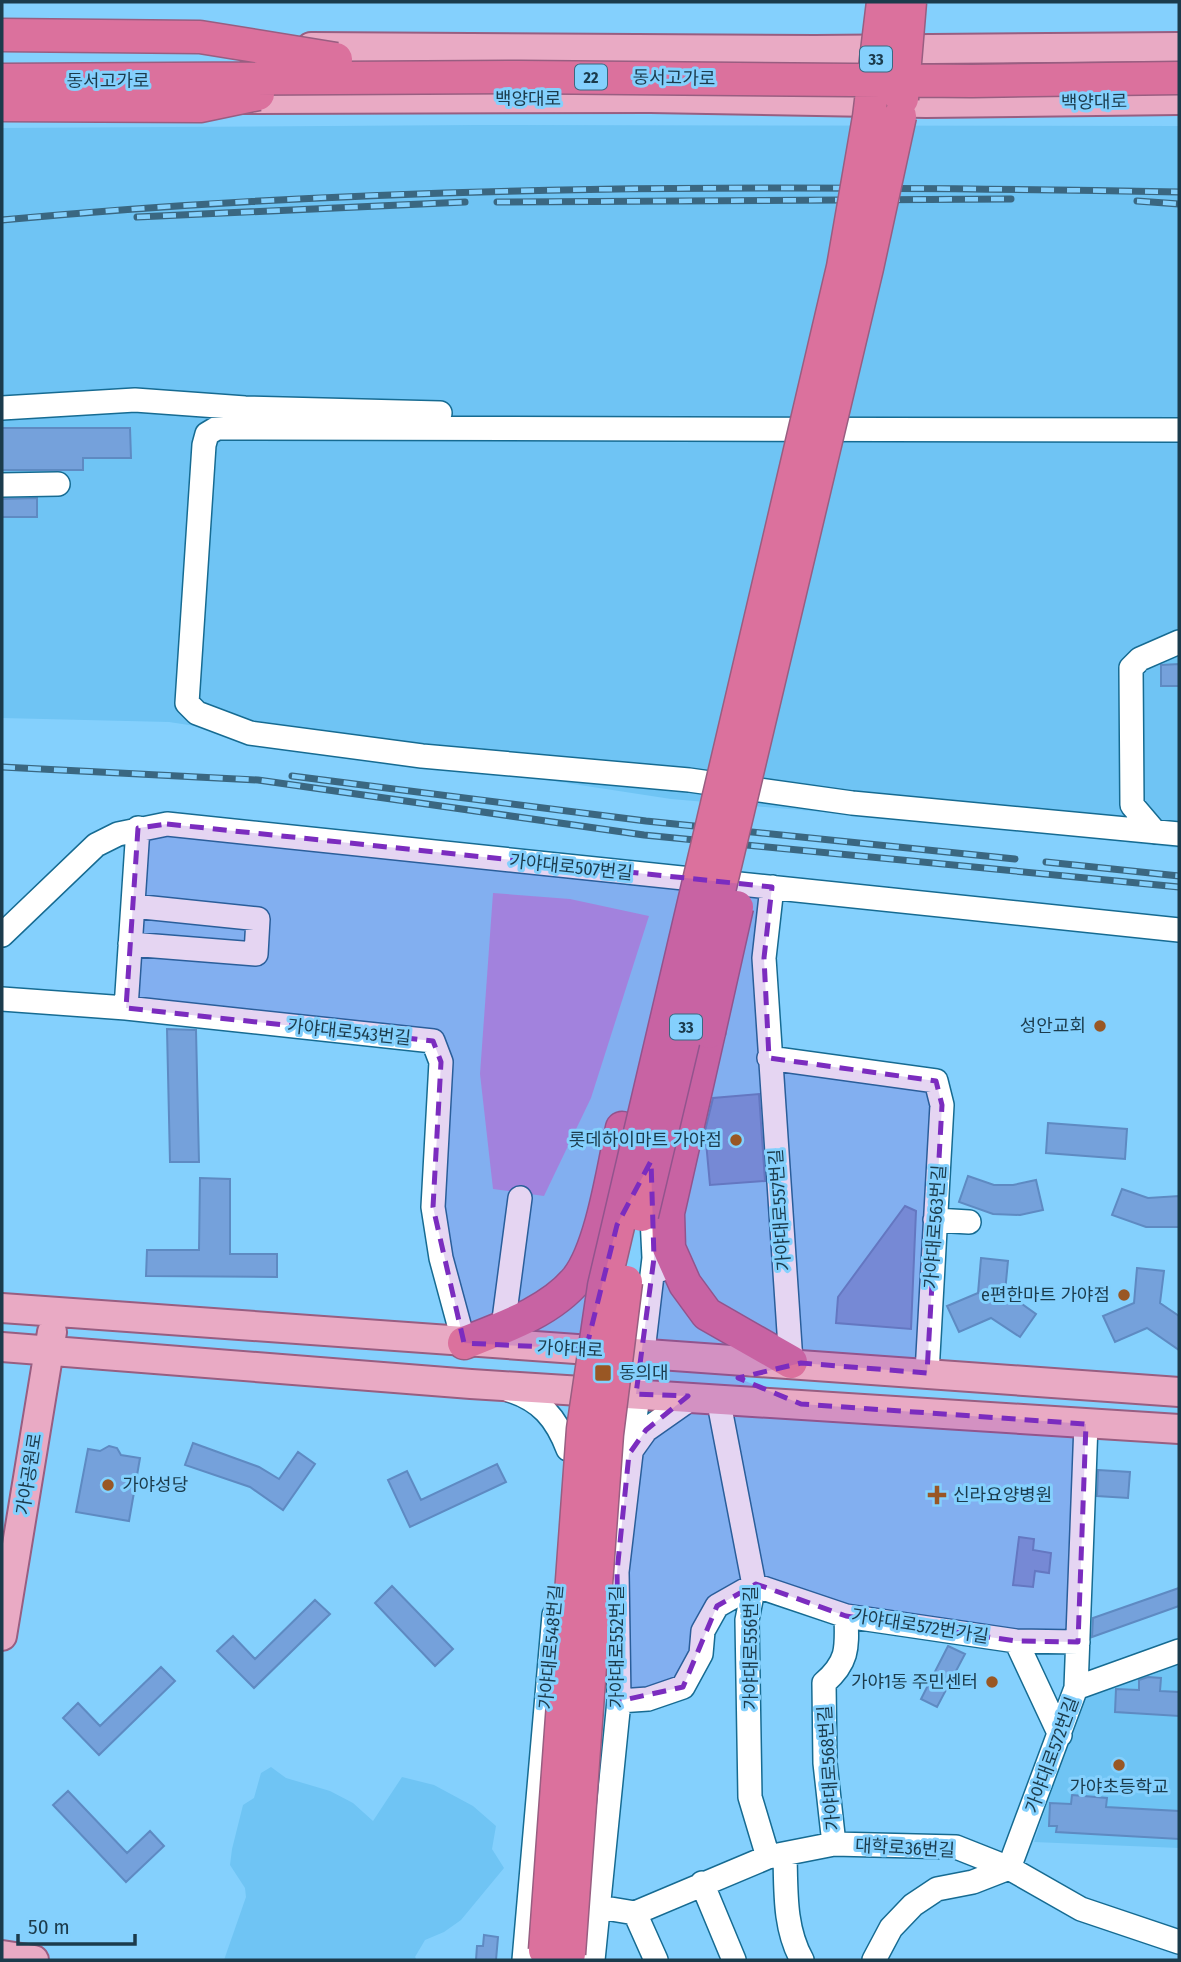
<svg xmlns="http://www.w3.org/2000/svg" width="1181" height="1962" viewBox="0 0 1181 1962" font-family="'Fira Sans Condensed','Noto Sans KR',sans-serif">
  <style>
    .built { fill: #6fc4f4 }
    .green { fill: #ac98e5 }
    .building { fill: #75a1db; stroke: #5e8ac2; stroke-width: 2 }
    .lines { fill: none; stroke-linecap: round; stroke-linejoin: round }
    .minor-casing { stroke: #166b92; stroke-width: 26 }
    .major-casing { stroke: #985e81; stroke-width: 32 }
    .highway-casing { stroke: #985e81; stroke-width: 35 }
    .minor { stroke: #fff; stroke-width: 23 }
    .major { stroke: #e9aac4; stroke-width: 28 }
    .highway { stroke: #db719d; stroke-width: 32 }
    .rail-casing { stroke: #3a6781; stroke-width: 7 }
    .rail { stroke: #84d0fd; stroke-width: 4.5; stroke-dasharray: 13; stroke-linecap: butt }
    .highway-bridge-casing { stroke: #985e81; stroke-width: 35; stroke-linecap: butt }
    .highway-bridge { stroke: #db719d; stroke-width: 32 }
    .marked { fill: #7b2cbf; fill-opacity: 0.2; stroke: #7b2cbf; stroke-width: 5; stroke-dasharray: 14 9; stroke-linejoin: round }
    .poi-dot { fill: #995724; stroke: #84d0fd; stroke-width: 2.5 }
    .labels { text-anchor: middle; stroke-width: 6; stroke-linejoin: round; paint-order: stroke }
    .shield { fill: #84d0fd; stroke: #3a6881; stroke-width: 2 }
    .shield-label { font-size: 16px; font-weight: bold; fill: #1b3b4c }
    .street-label { font-size: 18px; fill: #1b3b4c; stroke: #84d0fd }
    .poi-label { font-size: 18px; fill: #1b3b4c; stroke: #84d0fd; text-anchor: end }
  </style>
  <rect width="100%" height="100%" fill="#84d0fd"/>
  <path class="built" d="M476,125L1179,126V848L942,822L671,799L169,722L2,718V128Z
    M1179,1655V1848L1034,1842L1086,1688Z
    M271,1767L286,1778L330,1791L353,1803L373,1821L402,1777L434,1785L473,1806L496,1826L492,1849L504,1868L461,1920L444,1932L425,1940L415,1957L417,1960H224L246,1897L245,1888L230,1865L232,1849L243,1805L254,1798L261,1773Z"/>
  <path class="green" d="M493,893L570,899L649,916L591,1098L544,1196L493,1189L480,1074Z"/>
  <path class="building" d="M2,428H130L131,458H83V470H2Z
    M37,498V517H2V499Z
    M1179,664V686H1161V665Z
    M167,1029L196,1030L199,1162H170Z
    M759,1094L765,1181L710,1185L705,1131L713,1098Z
    M1048,1123L1127,1129L1125,1159L1046,1153Z
    M968,1176L994,1185H1013L1036,1180L1043,1210L1020,1215L993,1214L959,1202Z
    M200,1178L230,1179V1254H277V1277L146,1276L147,1250H199Z
    M1122,1189L1148,1198L1179,1196V1227H1146L1112,1215Z
    M905,1206L916,1211L911,1329L836,1323L838,1297Z
    M981,1258L1008,1261L1005,1292L1036,1314L1020,1337L991,1318L959,1332L947,1306L978,1293Z
    M1137,1268L1164,1271L1160,1303L1179,1316V1350L1147,1328L1115,1342L1103,1316L1134,1303Z
    M193,1443L259,1467L279,1479L298,1452L315,1464L283,1510L250,1487L185,1465Z
    M109,1446L117,1448L121,1455L140,1458L129,1521L76,1512L88,1449L100,1451Z
    M497,1464L506,1482L410,1527L388,1480L407,1471L421,1500Z
    M1098,1470L1130,1472L1128,1498L1097,1496Z
    M1019,1537L1034,1539L1033,1550L1051,1553L1049,1573L1035,1571L1033,1587L1013,1585Z
    M392,1586L453,1649L435,1666L375,1603Z
    M1179,1588V1606L1092,1637L1093,1618Z
    M315,1600L330,1614L254,1688L217,1651L233,1636L255,1659Z
    M948,1646L965,1654L937,1707L921,1699Z
    M161,1667L175,1681L99,1755L63,1718L78,1703L100,1726Z
    M1148,1677L1161,1678L1160,1691L1179,1692V1716L1115,1712L1116,1689L1139,1690V1680Z
    M68,1791L127,1853L150,1831L164,1846L126,1882L53,1805Z
    M1072,1795L1107,1798L1106,1807L1179,1811V1839L1056,1832L1057,1826H1049L1050,1803L1071,1804Z
    M484,1935L498,1937L496,1960H476L477,1946H483Z"/>
  <g class="lines">
    <defs>
      <path id="minor" d="M2,408L135,400L245,408L440,413
        M1179,430L217,428L207,434L204,445L187,703L197,713L250,733L422,756L689,780L852,803L1179,834
        M2,485L58,484
        M1155,832L1132,805L1131,668L1140,659L1179,642
        M772,887L764,958L791,1362
        M2,935L96,845L118,834L167,824L1179,930
        M130,944L256,954L258,919L133,906
        M2,999L126,1008L138,828
        M126,1008L433,1041L441,1062L433,1207L441,1258L464,1343
        M769,1058L936,1081L942,1105L927,1373
        M651,1197L654,1258L660,1270
        M935,1220L969,1222
        M503,1327L520,1198
        M509,1390C541,1400 556,1418 568,1449
        M718,1398L754,1585L747,1620L750,1797L768,1857
        M631,1451L646,1430L693,1397
        M1016,1641L1060,1735
        M1076,1688L1179,1651
        M619,1701L648,1699L683,1687L701,1654L703,1631L717,1606L754,1585L846,1616L1016,1641L1078,1642
        M834,1844L825,1763L824,1683C849,1661 847,1647 846,1616
        M785,1854C786,1891 784,1928 802,1960
        M702,1883L734,1960
        M599,1907L635,1913L768,1857L834,1844L956,1847L1009,1868L1081,1909L1179,1942
        M635,1913L656,1960
        M524,1960L554,1615
        M593,1960L619,1701L617,1572L654,1258
        M874,1960L891,1928L913,1905L937,1889L973,1882L1009,1868L1076,1688L1086,1424"/>
      <path id="major" d="M311,47L815,50L1179,47
        M236,99L650,98L926,103L1179,100
        M2,1308L1179,1392
        M2,1347L471,1384L1179,1429
        M2,1636L52,1332
        M2,1955L34,1960"/>
      <path id="highway" d="M709,1032L668,1213L669,1248L685,1284L707,1314L791,1362
        M464,1343C502,1328 550,1312 577,1279C602,1247 613,1169 622,1128"/>
    </defs>
    <use href="#minor" class="minor-casing"/>
    <use href="#major" class="major-casing"/>
    <use href="#highway" class="highway-casing"/>
    <use href="#minor" class="minor"/>
    <use href="#major" class="major"/>
    <use href="#highway" class="highway"/>
    <defs>
      <path id="rail" d="M1137,201L1179,204
        M497,202L1011,199
        M137,217L465,202
        M2,220C393,183 786,185 1179,192
        M2,767L258,780L644,835L1179,887
        M292,776L646,821L1015,859
        M1046,862L1179,876"/>
    </defs>
    <use href="#rail" class="rail-casing"/>
    <use href="#rail" class="rail"/>
    <defs>
      <path id="highway-bridge" d="M2,35L200,37L336,59
        M2,80L520,77L972,81L1179,78
        M902,99L910,2
        M2,105L200,106L258,94
        M709,1032L737,907
        M642,1215L867,268L900,116
        M545,1950L583,1429L604,1286L843,267L869,117L883,2
        M569,1954L607,1434L626,1282"/>
    </defs>
    <use href="#highway-bridge" class="highway-bridge-casing"/>
    <use href="#highway-bridge" class="highway-bridge"/>
  </g>
  <path class="marked" d="M167,824L772,887L764,958L769,1058L936,1081L942,1105L927,1373L801,1363L738,1378L801,1404L1086,1424L1078,1642L1016,1641L846,1616L756,1584L717,1606L683,1687L619,1701L617,1572L629,1454L646,1430L688,1396L636,1394L654,1258L651,1161L617,1225L586,1349L464,1343L433,1207L441,1062L433,1041L126,1008L138,828Z"/>
  <g class="poi-dot">
    <circle cx="1100" cy="1026" r="7"/>
    <circle cx="736" cy="1140" r="7"/>
    <circle cx="1124" cy="1295" r="7"/>
    <rect x="594" y="1364" width="18" height="18" rx="3.5"/>
    <circle cx="108" cy="1485" r="7"/>
    <path d="M933.5 1484.5h7v7h7v7h-7v7h-7v-7h-7v-7h7z"/>
    <circle cx="992" cy="1682" r="7"/>
    <circle cx="1119" cy="1765" r="7"/>
  </g>
  <g class="labels">
    <g class="shield">
      <rect x="860" y="46.5" width="32" height="25" rx="5"/>
      <rect x="575" y="64.5" width="32" height="25" rx="5"/>
      <rect x="670" y="1014.5" width="32" height="25" rx="5"/>
    </g>
    <g class="shield-label">
      <text x="876" y="65">33</text>
      <text x="591" y="83">22</text>
      <text x="686" y="1033">33</text>
    </g>
    <g class="street-label">
      <text transform="translate(674 78) rotate(1)" y="6">동서고가로</text>
      <text x="108" y="87">동서고가로</text>
      <text x="528" y="105">백양대로</text>
      <text transform="translate(1094 102) rotate(-1)" y="6">백양대로</text>
      <text transform="translate(571 867) rotate(6)" y="6">가야대로507번길</text>
      <text transform="translate(349 1032) rotate(6)" y="6">가야대로543번길</text>
      <text transform="translate(780 1210) rotate(-94)" y="6">가야대로557번길</text>
      <text transform="translate(935 1227) rotate(-86)" y="6">가야대로563번길</text>
      <text transform="translate(570 1349) rotate(3)" y="6">가야대로</text>
      <text transform="translate(29 1474) rotate(-81)" y="6">가야공원로</text>
      <text transform="translate(920 1626) rotate(9)" y="6">가야대로572번가길</text>
      <text transform="translate(551 1647) rotate(-85)" y="6">가야대로548번길</text>
      <text transform="translate(617 1647) rotate(-90)" y="6">가야대로552번길</text>
      <text transform="translate(751 1648) rotate(-90)" y="6">가야대로556번길</text>
      <text transform="translate(1052 1755) rotate(-70)" y="6">가야대로572번길</text>
      <text transform="translate(829 1768) rotate(-94)" y="6">가야대로568번길</text>
      <text transform="translate(905 1848) rotate(3)" y="6">대학로36번길</text>
    </g>
    <g class="poi-label">
      <text x="1086" y="1032">성안교회</text>
      <text x="722" y="1146">롯데하이마트 가야점</text>
      <text x="1110" y="1301">e편한마트 가야점</text>
      <text x="619" y="1379" text-anchor="start">동의대</text>
      <text x="122" y="1491" text-anchor="start">가야성당</text>
      <text x="953" y="1501" text-anchor="start">신라요양병원</text>
      <text x="978" y="1688">가야1동 주민센터</text>
      <text x="1119" y="1793" text-anchor="middle">가야초등학교</text>
    </g>
  </g>
  <rect width="1181" height="1962" fill="none" stroke="#1b3b4c" stroke-width="7"/>
  <path d="M18 1934v10h117v-10" fill="none" stroke="#1b3b4c" stroke-width="3.5"/>
  <text x="28" y="1934" font-size="21" fill="#1b3b4c" stroke="#84d0fd" stroke-width="5" paint-order="stroke">50 m</text>
</svg>
